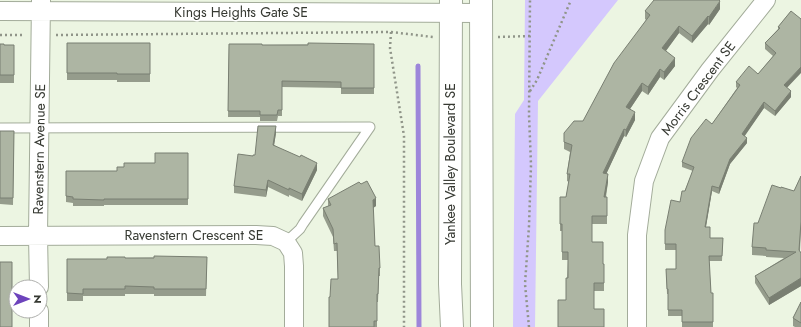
<svg xmlns="http://www.w3.org/2000/svg" width="801" height="327" viewBox="0 0 801 327" font-family="Jost,sans-serif">
  <style>
    .green { fill: #d4c8fd }
    .lines { fill: none; stroke-linecap: round; stroke-linejoin: round }
    .stream { stroke: #9d86da; stroke-width: 5 }
    .lane-casing { stroke: #a3ac9a; stroke-width: 11 }
    .street-casing { stroke: #a3ac9a; stroke-width: 20 }
    .secondary-casing { stroke: #a3ac9a; stroke-width: 24 }
    .path { stroke: #909589; stroke-width: 2.5; stroke-dasharray: 2 3; stroke-linecap: butt }
    .lane { stroke: #fff; stroke-width: 9 }
    .street { stroke: #fff; stroke-width: 18 }
    .secondary { stroke: #fff; stroke-width: 22 }
    .wall { fill: #959c8c }
    .shaded-wall { fill: #797f72 }
    .building { fill: #adb5a3; stroke: #797f72 }
    .labels { text-anchor: middle; stroke-width: 3; stroke-linejoin: round; paint-order: stroke }
    .street-label { font-size: 14px; fill: #363932; stroke: #fff }
  </style>
  <rect width="100%" height="100%" fill="#ecf5e2"/>
  <path class="green" d="M525,0H618L538,101L535,327H513L515,114L524,100Z"/>
  <g class="lines">
    <path class="stream" d="M418,66L419,327"/>
    <defs>
      <path id="lane" d="M0,128L370,127L303,224L300,229L286,242"/>
      <path id="street" d="M0,11L481,13
        M0,236L256,235L273,236L286,242L293,253L294,266V327
        M39,287L38,235L41,1
        M39,311V327
        M637,327V235L644,181L660,138L710,70L766,0"/>
      <path id="secondary" d="M451,0L450,284L452,327
        M481,0L482,327"/>
    </defs>
    <use href="#lane" class="lane-casing"/>
    <use href="#street" class="street-casing"/>
    <use href="#secondary" class="secondary-casing"/>
    <path class="path" d="M391,32L390,48L404,136V327
      M0,35H23
      M56,35L391,32L433,37
      M498,37L530,36
      M530,91L537,80L571,0
      M529,327L525,284L529,226L531,165L529,115L530,0"/>
    <use href="#lane" class="lane"/>
    <use href="#street" class="street"/>
    <use href="#secondary" class="secondary"/>
  </g>
  <path class="wall" d="M720,9L709,25L708,24L692,43L679,33L666,51L675,66L664,80L660,77L648,95L642,91L630,109L635,120L626,137L624,136L606,174L608,182L606,197H607V224H592V242L603,264H604V291H594V309L604,327L566,300L568,260H562V231H560V197H566L569,182L567,181V174L570,152L564,149V133L583,121L646,20L645,19V11Z
    M791,11L787,88L791,97L775,116L764,108L744,136L747,143L730,164L719,194L712,191L706,227L710,238H723L722,261H709L711,293H713V327H682V316H668V294H667L666,269H676V250H665V230L680,202L693,171L682,167V162L712,124L737,88L736,87V82L758,74L773,56L765,49V43L778,29V27Z
    M67,43H150V82H117V80H67Z
    M0,44L4,45H14V83H0Z
    M229,44L262,45L374,44V94H341V88L282,87V116H278L277,121H260V117H228Z
    M0,131H14L13,205L0,204Z
    M276,133L274,145L317,170L302,201L289,195V197L268,187L266,197L234,193V186L253,156L255,155Z
    M188,153V205H104V206H73V203L66,202V171H117L155,163Z
    M801,176V230L800,251L801,253V286L769,305L755,283V276L784,258L766,257V256L752,255V247L758,223L781,188L794,191Z
    M328,199L376,206L373,208L375,246L380,268V276H379L378,302H377V327H329L330,297L338,279L337,251H334L333,237L323,216V208L328,206Z
    M207,257L206,296H154V294H125V296H83V301H67V259H107L125,258Z
    M801,302V327H795L793,326V318Z"/>
  <path class="shaded-wall" d="M720,1V9L709,25V17Z
    M708,16V24L692,43V36Z
    M679,26V33L662,56V48Z
    M675,58V66L664,80V72Z
    M801,67V73L784,91V85Z
    M660,69V77L648,95V87Z
    M642,83V91L626,115V107Z
    M791,91V97L775,116V111Z
    M764,102V108L742,140V134Z
    M635,112V120L626,137V130Z
    M276,126V133L273,152V145Z
    M624,129V136L603,181V173Z
    M747,138V143L730,164L719,194V188L730,159Z
    M317,163V170L302,201V194Z
    M608,174V182L604,205V197Z
    M268,180V187L266,197V190Z
    M712,186V191L705,232V227Z
    M376,198V206L373,208V200Z
    M801,278V286L769,305V298Z"/>
  <path class="building" d="M654,0H719L720,1L709,17L708,16L692,36L679,26L662,48L675,58L664,72L660,69L648,87L642,83L626,107L635,112L626,130L624,129L603,173L608,174L604,197H607V216H592V242H603V264H604V283H594V309H604V327H558V300H566V278H568V252H562V224H560V197H566L570,174H567L572,145L564,142V133L574,121H583L614,63L650,15L645,11Z
    M791,11L801,19V67L784,85L791,91L775,111L764,102L742,134L747,138L730,159L719,188L712,186L705,227H710V238H723L722,256H709L711,293H713V322H682V310H668V289H667L666,269H676V244H665V230L671,200L680,202L682,191H685L694,167L682,162L691,138L706,119L712,124L740,85L736,82L749,66L758,74L776,53L765,43L780,28L778,27Z
    M67,43H150V74H117V73H67Z
    M308,43L374,44V88H341V82L282,81V110H278L277,115H260V111H228L229,44H262V45H308Z
    M0,44H4V45H14V75H0Z
    M258,126H276L273,145L300,157L301,155L317,163L302,194L289,188V190L268,180L266,190L234,186L238,154L253,156V155H255Z
    M0,131H14L13,198H0Z
    M155,153H188V199H104V200L73,199V197L66,196V171H117V167H124V163H155Z
    M801,176V222L799,250L801,253V278L769,298L755,276L796,252L766,250V248L752,247L754,223H758L772,185L781,188V187L794,191Z
    M367,181L376,198L373,200L375,246H379L380,268H379L378,294H377V321H374V327H329V297H330L331,279H338L337,243L334,244L333,229L323,208L331,205L328,199L359,182L361,184Z
    M154,256L207,257L206,289H154V287L125,286V289H83V294L67,293V259H107V257H125V258H154Z
    M0,262H12V327H0Z
    M801,302V323L793,318Z"/>
  <g class="labels">
    <g class="street-label">
      <text x="241" y="17">Kings Heights Gate SE</text>
      <text transform="translate(698 88) rotate(-53)" y="5">Morris Crescent SE</text>
      <text transform="translate(39 149) rotate(-89)" y="5">Ravenstern Avenue SE</text>
      <text transform="translate(450 164) rotate(-90)" y="5">Yankee Valley Boulevard SE</text>
      <text x="194" y="240">Ravenstern Crescent SE</text>
    </g>
  </g>
  <g transform="translate(28 299) rotate(90)"><circle r="19" fill="#ffffff" stroke="#afb0ad"/>
  <path d="M0-3L7 15L0 10L-7 15Z" fill="#6d43bc"/>
  <text y="-6" font-size="11" font-weight="bold" text-anchor="middle" fill="#363932">N</text>
  </g>
</svg>
